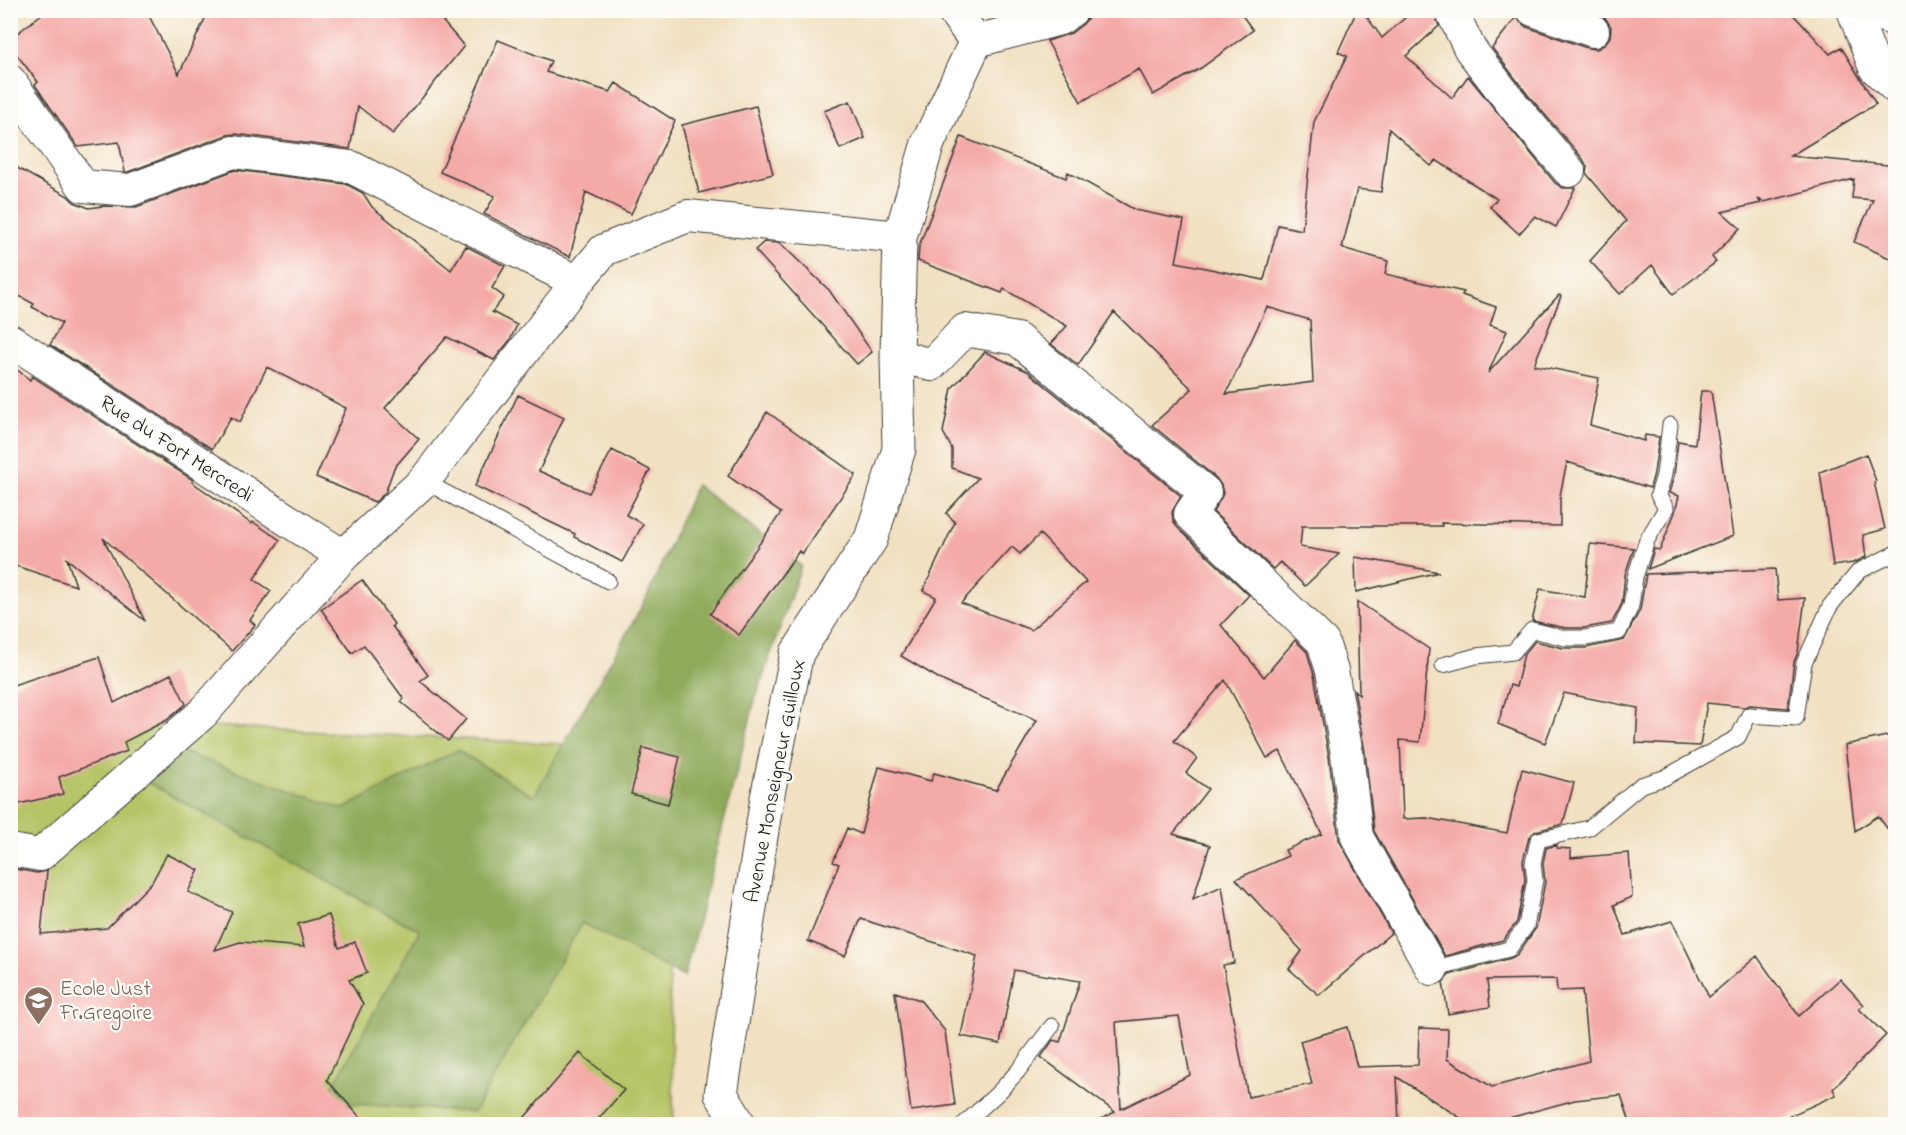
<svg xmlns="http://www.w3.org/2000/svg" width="1906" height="1135" viewBox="0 0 1906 1135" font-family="'Indie Flower',sans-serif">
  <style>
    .green { fill: #b6c467; stroke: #697042; stroke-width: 1.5 }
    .forest { fill: #90aa5c; stroke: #56633c; stroke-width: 1.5 }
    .building { fill: #f4aba8; fill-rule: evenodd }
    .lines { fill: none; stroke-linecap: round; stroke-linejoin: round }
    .lane-casing { stroke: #3c3935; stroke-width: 17 }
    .street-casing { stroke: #3c3935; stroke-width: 34 }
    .secondary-casing { stroke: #3c3935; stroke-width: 35 }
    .lane { stroke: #fff; stroke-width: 15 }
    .street { stroke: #fff; stroke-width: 32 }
    .secondary { stroke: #fff; stroke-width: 33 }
    .labels { text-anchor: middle; stroke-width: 4.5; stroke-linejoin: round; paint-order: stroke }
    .street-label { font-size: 21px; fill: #1c1c1c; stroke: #fdfcf7 }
    .education-label { font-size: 21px; fill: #785e54; stroke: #fdfcf7; text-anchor: start }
  </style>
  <rect width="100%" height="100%" fill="#fdfcf7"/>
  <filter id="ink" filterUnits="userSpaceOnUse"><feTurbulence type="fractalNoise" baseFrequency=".0167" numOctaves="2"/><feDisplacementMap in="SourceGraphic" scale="12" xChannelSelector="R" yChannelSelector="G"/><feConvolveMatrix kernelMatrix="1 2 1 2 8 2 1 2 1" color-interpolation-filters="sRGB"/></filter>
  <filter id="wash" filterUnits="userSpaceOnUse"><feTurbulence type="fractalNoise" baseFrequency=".008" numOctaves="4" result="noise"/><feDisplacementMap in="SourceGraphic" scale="24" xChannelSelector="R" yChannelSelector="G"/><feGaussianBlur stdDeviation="1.35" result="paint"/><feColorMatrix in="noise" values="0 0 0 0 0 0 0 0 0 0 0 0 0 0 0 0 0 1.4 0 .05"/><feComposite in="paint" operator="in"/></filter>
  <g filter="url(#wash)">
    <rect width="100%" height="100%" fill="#f1e0c1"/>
    <path class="green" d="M10,716L662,749L674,1124H11Z"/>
    <path class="forest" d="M696,485L801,566L755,700L684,977L582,923L474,1112L324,1102L420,930L387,914L145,781L168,747L343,809L457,750L534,796L646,599Z"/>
    <g id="blocks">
      <path class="building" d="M47,10H146L179,74L209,10H433L464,46L393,134L358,106L350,149L235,134L227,135L128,172H125L119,142L78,147L35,85L38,82L10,46V39Z
        M1090,10H1238L1253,30L1201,68L1153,95L1139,69L1081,102L1047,41L1071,33L1083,24L1088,18Z
        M1357,10H1362L1382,38L1414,10H1433L1439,26L1406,56L1452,98L1468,76L1555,183L1563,188H1575L1556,227L1535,216L1519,234L1490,207L1497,199L1436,160L1431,166L1389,129L1381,192L1357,189L1342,248L1388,261L1385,274L1464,292L1462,295L1496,307L1490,325L1507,331L1488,373L1559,295L1561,296L1534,365L1599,378L1590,425L1644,441L1645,435L1659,437L1654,473L1650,488L1567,462L1560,495V526L1441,523L1442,526H1302L1300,547L1339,554L1305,586L1280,562L1273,569L1213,512L1223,494L1221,485L1216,478L1152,425L1192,389L1114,312L1078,365L1051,344L1067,326L1004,289L1002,293L918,261L919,246L961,137L1066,178L1068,172L1135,210L1184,220L1176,262L1264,280L1278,225L1302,230L1314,122L1347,56L1338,52ZM1267,307L1310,320L1313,382L1226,394Z
        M1589,10H1789L1830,54L1841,47L1876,104L1790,156L1888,165L1896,147V261L1854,242L1873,200L1852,198L1854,179L1764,202L1758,199L1761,203L1722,212L1740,228L1712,257L1716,262L1673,294L1652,265L1620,294L1590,261L1626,221L1586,173L1587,167L1583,159L1528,95L1492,48L1517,16L1520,22L1527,27L1587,48L1597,49L1604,45L1610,37L1611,27L1606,19Z
        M498,40L551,61L546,72L610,92L616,83L675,121L631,214L586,192L570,257L484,214L495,196L440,172Z
        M850,101L865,138L840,149L824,111Z
        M756,106L773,174L699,193L682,125Z
        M10,164L68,196L74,202L89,208L103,206L136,207L235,170L346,184L363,193L372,207L451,270L466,246L505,266L492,288L504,297L492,312L517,325L510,340L494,360L447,337L385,408L419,439L394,468L385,493L375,502L316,477L346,408L267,367L240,422L231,417L212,449L50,345L62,323L32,307L34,304L10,291Z
        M764,242L780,243L829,290L872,352L857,364L755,250Z
        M985,352L1027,371L1181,496L1172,512L1173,520L1177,527L1249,595L1221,625L1264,677L1295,640L1307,652L1314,675L1329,757L1339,840L1391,933L1319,995L1289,969L1302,951L1236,879L1288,856L1285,850L1322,834L1280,751L1267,758L1225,680L1174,741L1197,758L1186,773L1208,789L1173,834L1210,845L1193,899L1222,886L1234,963L1223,965L1248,1097L1312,1084L1300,1041L1347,1027L1357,1067L1418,1065L1419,1028L1448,1029L1447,1059L1492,1087L1589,1061L1582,990L1557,991L1556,979L1487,980L1490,1007L1448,1014L1443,982L1449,975L1511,958L1517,955L1536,928L1545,882L1543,863L1546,848L1557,845V848L1571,849V858L1629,853L1632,897L1614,905L1625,935L1672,921L1709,997L1757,956L1799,1016L1840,979L1864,1005L1859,1009L1886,1035L1833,1089L1836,1095L1770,1125H1631L1621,1095L1575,1100L1509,1118L1505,1125H1471L1397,1077L1399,1125H1090L1115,1112L1041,1057L1053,1040L1060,1042L1080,981L1014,970L1000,1044L961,1036L977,956L861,919L845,956L808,941L839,864L833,862L847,828L861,834L879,767L931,781L934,773L996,790L1037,720L945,682L901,656L936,597L923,591L955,522L946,513L978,478L952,468V449L943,432L952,388ZM1040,534L1086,582L1031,630L961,603L1012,547L1020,554ZM1179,1016L1190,1075L1121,1109L1116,1022Z
        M10,364L30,380L32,376L193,480L192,482L252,524L253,522L280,540L254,579L271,591L250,620L255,625L232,651L103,538L145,621L67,559L76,586L10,564Z
        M1701,391H1711L1733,536L1648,569L1654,549L1660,550L1675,512L1679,496L1669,493L1674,476L1678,441L1695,444Z
        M518,395L564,417L539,471L589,493L612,450L650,470L626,515L643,524L622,562L574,537L575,534L475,486Z
        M767,412L856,475L802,554L799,551L739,635L710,614L781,513L728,476Z
        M1866,454L1876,481L1874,482L1885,529L1863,535L1866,557L1853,563L1833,566L1820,472Z
        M1590,544L1634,548L1625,575L1622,603L1612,623L1584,628H1566L1532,621L1540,589L1585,597Z
        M1355,557L1439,572L1356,592Z
        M1775,569L1778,600L1805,598L1798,652L1794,662L1788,708L1750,705L1744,707L1707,703L1700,746L1636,743L1638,708L1564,693L1545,743L1498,724L1510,685L1516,687L1524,654L1535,641L1563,648H1585L1624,640L1640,610L1646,574Z
        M362,580L394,624L392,626L428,675L420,681L466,719L448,741L401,702L404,699L364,645L352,653L321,609Z
        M1357,601L1429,649L1420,742L1400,740L1403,819L1426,818L1507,833L1522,769L1574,783L1563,824L1536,831L1529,837L1523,861L1525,880L1517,922L1503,940L1445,956L1374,831L1365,752L1354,690L1359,695Z
        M99,657L114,703L171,674L186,704L167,720L124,742L127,751L59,777L63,794L10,806V686Z
        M1896,734V840L1878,816L1855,831L1845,745Z
        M643,748L680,757L668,804L631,794Z
        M167,854L199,870L188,892L232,912L215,950L240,942L304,947L298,924L329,915L339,948L355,942L367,973L349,980L363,1004L327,1080L367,1125H10V868L37,873L47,871L41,934L107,928L152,882Z
        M895,992L920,1000L945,1031L955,1105L911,1111Z
        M580,1053L624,1090L593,1125H518Z"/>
    </g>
  </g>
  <g filter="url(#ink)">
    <use href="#blocks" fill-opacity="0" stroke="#3c3935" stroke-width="1.5"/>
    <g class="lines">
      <defs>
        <path id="lane" d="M424,481L608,581
          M1443,665L1476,656L1513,652L1532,630L1565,638H1585L1619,632L1631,606L1635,577L1647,540L1666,508L1658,495L1664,475L1670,425
          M1432,969L1509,949L1526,926L1535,880L1533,863L1538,840L1589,828L1641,785L1664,778L1738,737L1749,715L1796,718L1804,663L1830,606L1859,571L1896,553
          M964,1124L999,1092L1018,1071L1052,1026"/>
        <path id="street" d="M1451,10L1470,49L1514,106L1569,171
          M1533,10L1593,31
          M1853,10L1875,68L1896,88
          M1863,10L1896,20
          M976,41L1060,19L1072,10
          M10,81L83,186L130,190L233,152L351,167L577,282
          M10,340L343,556
          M897,355L931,365L965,330L1017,339L1205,492L1190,514L1323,642L1332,671L1347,754L1357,837L1432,969
          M10,850L40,855L202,714L343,556L424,481L577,282L604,250L688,216L900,237"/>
        <path id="secondary" d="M739,1124L721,1094L767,798L797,653L871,539L899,449L897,355L900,237L928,143L976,41L953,10"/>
      </defs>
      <use href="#lane" class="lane-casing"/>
      <use href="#street" class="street-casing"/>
      <use href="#secondary" class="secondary-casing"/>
      <use href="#lane" class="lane"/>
      <use href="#street" class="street"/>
      <use href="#secondary" class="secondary"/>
    </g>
  </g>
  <defs>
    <symbol id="school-pin" viewBox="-11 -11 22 30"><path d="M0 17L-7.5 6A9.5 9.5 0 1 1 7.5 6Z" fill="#8d6e63" stroke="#fdfcf7"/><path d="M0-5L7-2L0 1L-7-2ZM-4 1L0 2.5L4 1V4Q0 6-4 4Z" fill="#fff"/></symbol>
  </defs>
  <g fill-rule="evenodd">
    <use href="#school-pin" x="22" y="984" width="33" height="45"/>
  </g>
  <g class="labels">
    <g class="street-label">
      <text transform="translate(177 448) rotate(33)" y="7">Rue du Fort Mercredi</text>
      <text transform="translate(774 781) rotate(-79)" y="7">Avenue Monseigneur Guilloux</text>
    </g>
    <g class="education-label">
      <text x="60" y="995">Ecole Just<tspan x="60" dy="24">Fr.Gregoire</tspan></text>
    </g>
  </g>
  <rect width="1906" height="1135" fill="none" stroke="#fdfcf7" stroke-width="36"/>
</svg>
